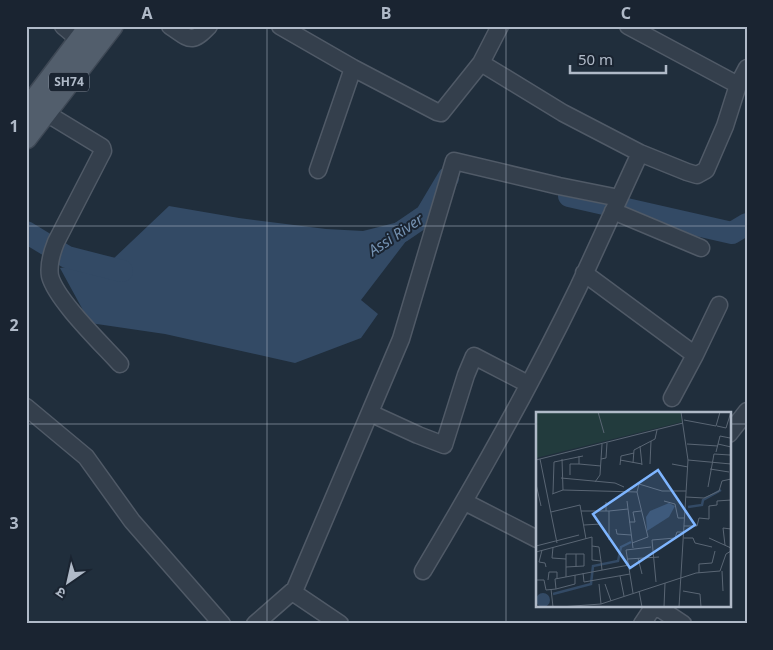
<svg xmlns="http://www.w3.org/2000/svg" width="773" height="650" viewBox="0 0 773 650" font-family="'Noto Sans','Noto Sans Devanagari',sans-serif">
  <style>
    .water { fill: #334a65 }
    .lines { fill: none; stroke-linecap: round; stroke-linejoin: round }
    .river { stroke: #334a65; stroke-width: 22 }
    .minor-casing { stroke: #505a67; stroke-width: 19 }
    .major-casing { stroke: #3e4855; stroke-width: 24 }
    .minor { stroke: #343f4c; stroke-width: 16 }
    .major { stroke: #525e6c; stroke-width: 21 }
    .grid { fill: none; stroke: #b0bac8; stroke-width: 1; stroke-opacity: 0.55 }
    .labels { text-anchor: middle; stroke-width: 4; stroke-linejoin: round; paint-order: stroke }
    .shield { fill: #1a2431; stroke: #838d9b; stroke-width: 1 }
    .shield-label { font-size: 12px; font-weight: bold; fill: #b0bac8 }
    .water-label { font-size: 15px; font-style: italic; fill: #7592b2; stroke: #1a2431 }
    .inset-river { fill: none; stroke: #334a65; stroke-width: 2.5 }
    .inset-road { fill: none; stroke: #5a6674; stroke-width: 1 }
    .view { fill: #7eb5ff; fill-opacity: 0.15; stroke: #7eb5ff; stroke-width: 2.5 }
    .inset-edge { fill: none; stroke: #b0bac8; stroke-width: 2.5 }
    .neatline { fill: none; stroke: #b0bac8; stroke-width: 2 }
    .grid-label { font-size: 16px; text-anchor: middle; font-weight: bold; fill: #b0bac8 }
  </style>
  <rect width="100%" height="100%" fill="#202e3c"/>
  <path class="water" d="M169,206L239,218L326,229L363,231L426,215L361,300L378,314L361,338L295,363L165,334L90,323L60,268L111,261Z"/>
  <g class="lines">
    <path class="river" d="M569,196L732,233L747,224
      M26,232L67,257L122,271
      M401,232L426,215L448,178"/>
    <defs>
      <path id="minor" d="M63,26L88,47
        M170,26C190,39 191,45 209,26
        M280,26L353,68L437,112L441,113L481,63L500,26
        M628,26L738,85
        M481,63L563,113L640,153L687,172L697,175L706,170L725,126L738,85L747,68
        M46,113L102,147L103,151L56,242C52,252 48,264 50,276C56,300 103,345 120,364
        M318,170L353,68
        M613,211L701,248
        M584,273L695,355L672,398
        M695,355L719,305
        M26,407L86,457L132,521L222,624
        M370,413L418,435L444,445L466,375L474,356L528,384
        M729,434L747,411
        M465,502L537,539
        M423,571C478,479 531,385 578,288C599,243 619,198 640,153
        M656,606L683,624
        M255,624L295,589
        M340,624L297,595L295,589L401,339L454,161L559,186L619,198
        M642,624L654,606"/>
      <path id="major" d="M26,111L90,26
        M26,138L112,26"/>
    </defs>
    <use href="#minor" class="minor-casing"/>
    <use href="#major" class="major-casing"/>
    <use href="#minor" class="minor"/>
    <use href="#major" class="major"/>
  </g>
  <path class="grid" d="M267,26V624M506,26V624M26,226H747M26,424H537M729,424H747"/>
  <g class="labels">
    <rect class="shield" x="49" y="72.5" width="40" height="19" rx="4"/>
    <g class="shield-label">
      <text x="69" y="86">SH74</text>
    </g>
    <g class="water-label">
      <text transform="translate(396 235) rotate(-34)" y="5">Assi River</text>
    </g>
  </g>
  <g transform="translate(536 412)">
    <rect width="195" height="195" fill="#202e3c"/>
    <path d="M145,0L146,10L0,46V1Z" fill="#223b3d"/>
    <path d="M133,91L139,94L133,105L111,119L110,105L114,99ZM0 188a7 7 0 1 1 14 0a7 7 0 1 1-14 0Z" fill="#334a65"/>
    <path class="inset-river" d="M152,95L166,93L167,88L185,78M17,182L55,172L57,154L82,149L85,135L95,130"/>
    <path class="inset-road" d="M62,0L68,21M148,8L180,14L184,0M181,14L190,16L195,0M151,32L182,34M182,32L184,24L194,26M104,34L106,53M180,40L182,32L195,35M43,44V52L65,54M4,47L21,131M65,47L70,46L71,31M0,48L147,11M84,48L106,52M152,48L195,52M97,51L98,38L119,27L121,18M114,52L115,29M136,52L152,55M84,53L85,44L98,41M174,57L193,60M34,63V52H43M25,66L79,71L88,75M59,70L64,63L66,32M0,72L5,94M172,75L178,42L194,43M27,78L101,80L112,125L96,131M101,80L103,72L126,79H150M17,81L18,50L47,44M16,82L27,78L26,47M150,85L168,86L183,79L186,69L195,67M91,89L97,136M128,89L139,92L142,106H148M45,99H70V90M70,99H73V128M73,99L92,97M15,100L44,93L50,127M93,110H99L97,100L105,99M48,113L65,112M148,114H161L163,106L173,107V94L181,93V89L195,88M80,117L81,122L95,123M148,126H157L159,131L176,135M173,126L195,136M189,133L187,116L195,117M0,134L43,123M56,134L63,135L65,149M17,135L16,146L30,147M6,138L3,150L9,151L10,155M0,140L56,125V148L65,149L66,158M102,146L106,162M92,147L123,145M30,155L48,154V142H40M186,159L187,179M47,161L48,170L94,162M163,161V152L176,151L179,139M84,164L88,184M30,165V142H40V155M0,168H8L10,178L20,177L19,167L93,153M12,168L13,160H21V167M120,170L116,128L139,126L141,120H147M63,172L65,192M69,172L75,189M15,177L17,195M20,177L39,172V163M103,179L106,195M147,179L164,182L165,195M97,181L90,138L115,135M24,195L65,192L160,161L184,159L190,142L195,139M128,195L129,171M143,195L152,48L145,0"/>
    <path class="view" d="M122,58L159,113L94,156L57,102Z"/>
    <rect width="195" height="195" class="inset-edge"/>
  </g>
  <rect width="773" height="650" fill="none" stroke="#1a2431" stroke-width="55"/>
  <g transform="translate(68 582) rotate(214)" stroke="#1a2431" stroke-width="4" paint-order="stroke">
  <path d="M0-4L9 19L0 12L-9 19Z" fill="#b0bac8"/>
  <text y="-8" font-size="14" font-weight="bold" text-anchor="middle" fill="#b0bac8">उ</text>
  </g>
  <path d="M570 65v8h96v-8" fill="none" stroke="#b0bac8" stroke-width="2.5"/>
  <text x="578" y="65" font-size="15" fill="#b0bac8" stroke="#1a2431" stroke-width="4" paint-order="stroke">50 m</text>
  <rect x="28" y="28" width="718" height="594" class="neatline"/>
  <g class="grid-label">
    <text x="147" y="19">A</text>
    <text x="386" y="19">B</text>
    <text x="626" y="19">C</text>
    <text x="14" y="132">1</text>
    <text x="14" y="331">2</text>
    <text x="14" y="529">3</text>
  </g>
</svg>
